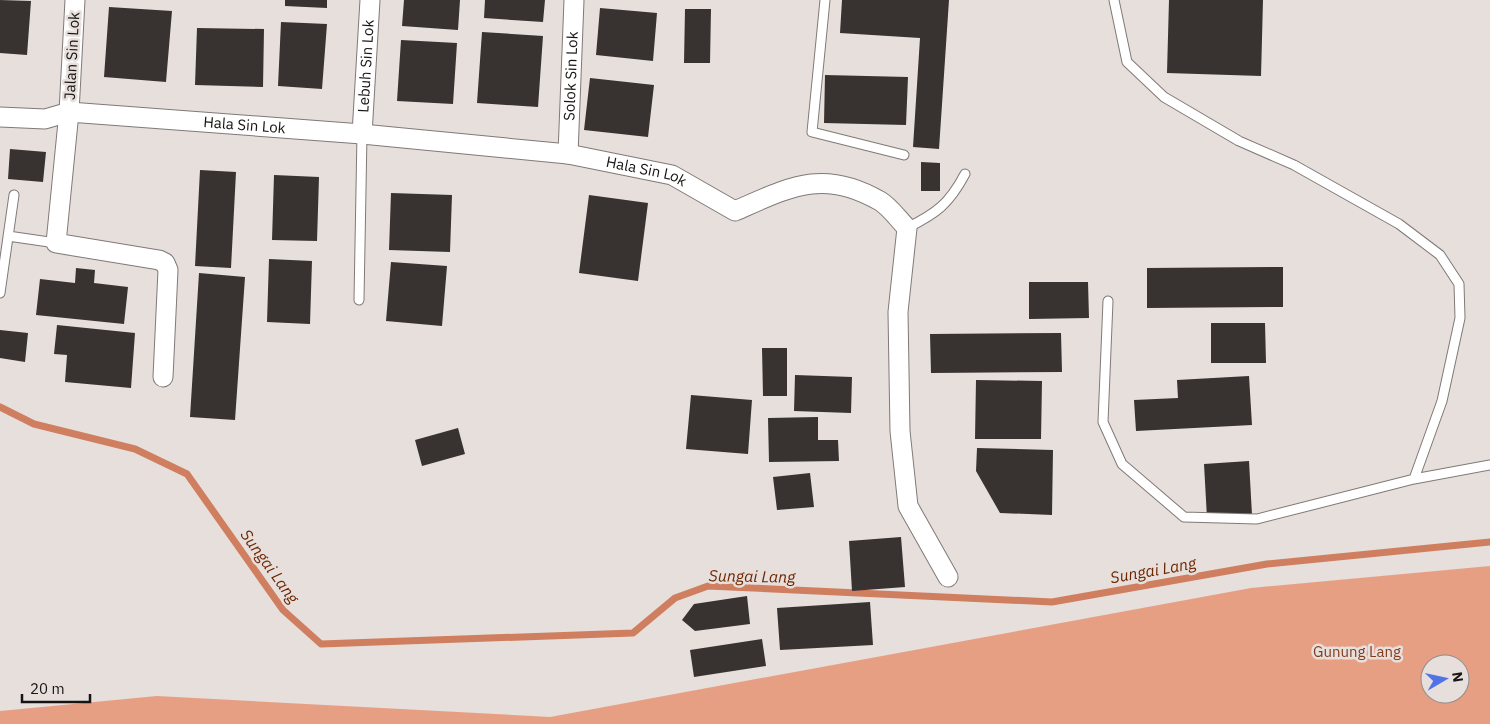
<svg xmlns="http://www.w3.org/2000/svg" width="1490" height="724" viewBox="0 0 1490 724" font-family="'IBM Plex Sans',sans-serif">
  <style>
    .green { fill: #e79f84; fill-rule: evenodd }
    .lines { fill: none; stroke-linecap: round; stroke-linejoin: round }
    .stream { stroke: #cf7e5f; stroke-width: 7 }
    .building { fill: #383230 }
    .service-casing { stroke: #807977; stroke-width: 11 }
    .minor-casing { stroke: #807977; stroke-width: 21 }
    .service { stroke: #fff; stroke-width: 9 }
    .minor { stroke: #fff; stroke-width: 19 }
    .labels { text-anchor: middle; stroke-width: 5; stroke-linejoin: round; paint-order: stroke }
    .street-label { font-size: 15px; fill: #171413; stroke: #e6dfdc }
    .park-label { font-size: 15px; fill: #863b1c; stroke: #e6dfdc }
    .water-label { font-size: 16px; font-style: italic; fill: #6f2602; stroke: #e6dfdc }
  </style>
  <rect width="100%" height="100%" fill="#e6dfdc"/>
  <path class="green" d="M1490,566V724H0V711L157,696L550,717L1251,588ZM1430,664H1460V694H1430Z"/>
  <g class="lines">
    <path class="stream" d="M0,407L34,424L135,449L187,474L283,610L321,644L633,633L675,598L708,586L1052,602L1267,564L1490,542"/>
  </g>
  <path class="building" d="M0,0L31,1L27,55L0,53Z
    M285,0H327V8L285,6Z
    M404,0H460L458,30L402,26Z
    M485,0H545L543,22L484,18Z
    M842,0H949L939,149L913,147L920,38L840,33Z
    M1169,0H1263L1261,76L1167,73Z
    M109,7L172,11L166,82L104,77Z
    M600,8L657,13L653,61L596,55Z
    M685,9H711L710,63H684Z
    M281,22L327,24L322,89L278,86Z
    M197,28L264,29L263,87L195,85Z
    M482,32L543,36L538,107L477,103Z
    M401,40L457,43L453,104L397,101Z
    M825,75L908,77L906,125L824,123Z
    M590,78L654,85L648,137L584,130Z
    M10,149L46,152L43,182L8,179Z
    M921,162L940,163V191H921Z
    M200,170L236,172L231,268L195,266Z
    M274,175L319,177L317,241L272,240Z
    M391,193L452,195L450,252L389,250Z
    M589,195L648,203L638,281L579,273Z
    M269,259L312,261L310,324L267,322Z
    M391,262L447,266L442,326L386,321Z
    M1283,267V307L1147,308V268Z
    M76,268L95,270L94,283L128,287L124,324L36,315L40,279L75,283Z
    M199,273L245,277L235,420L190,417Z
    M1029,282H1088L1089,318L1029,319Z
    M1211,323H1265L1266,363H1211Z
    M57,325L135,333L131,388L65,382L67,355L54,354Z
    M0,330L28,333L25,362L0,358Z
    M1061,333L1062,372L931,373L930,334Z
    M762,348H787V396H763Z
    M795,375L852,377L851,413L794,411Z
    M1249,376L1252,425L1136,431L1134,400L1178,398L1177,380Z
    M976,380L1042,381L1041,439H975Z
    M691,395L752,400L748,454L686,449Z
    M818,417V440H838L839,461L769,462L768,418Z
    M458,428L465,454L422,466L415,440Z
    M977,448L1053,450L1052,515L1000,513L976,471Z
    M1249,461L1252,515L1207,518L1204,464Z
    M810,473L814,507L777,510L773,477Z
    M901,537L905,587L852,591L849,541Z
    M747,596L750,624L695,631L682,620L694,604Z
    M870,602L873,645L780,650L777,608Z
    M762,639L766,666L694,677L690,650Z"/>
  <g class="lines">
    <defs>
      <path id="service" d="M825,0L812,132L904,155
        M1114,0L1127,62L1164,97L1239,141L1294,165L1399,224L1440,255L1459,284L1460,318L1442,401L1414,479
        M907,228C937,213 949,204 965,174
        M8,236L56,243
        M0,293L14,195
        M359,300L362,134
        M1108,301L1103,422L1122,464L1184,517L1257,519L1414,479L1490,465"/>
      <g id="minor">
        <path d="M75,0L69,112L56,243L159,260L165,263L168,270L163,377"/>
        <path id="s1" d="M0,117L45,119L69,112L362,134L568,154L672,175L735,211C790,187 823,168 880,201C890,207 899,220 907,228L898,312L900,431L908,506L948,577"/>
        <path id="s2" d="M362,134L370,0"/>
        <path id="s3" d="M568,154L574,0"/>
      </g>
    </defs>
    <use href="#service" class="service-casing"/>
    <use href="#minor" class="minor-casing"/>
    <use href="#service" class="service"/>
    <use href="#minor" class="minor"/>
  </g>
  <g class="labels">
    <g class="street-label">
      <text transform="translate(72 56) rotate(-87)" y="5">Jalan Sin Lok</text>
      <text dy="5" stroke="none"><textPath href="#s2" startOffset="68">Lebuh Sin Lok</textPath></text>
      <text dy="5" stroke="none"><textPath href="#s3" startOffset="78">Solok Sin Lok</textPath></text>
      <text dy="5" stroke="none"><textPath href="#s1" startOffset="246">Hala Sin Lok</textPath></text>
      <text dy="5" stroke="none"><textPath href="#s1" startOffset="651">Hala Sin Lok</textPath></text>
    </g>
    <g class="park-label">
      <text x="1357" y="657">Gunung Lang</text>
    </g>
    <g class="water-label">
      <text transform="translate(270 566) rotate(54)" y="6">Sungai Lang</text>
      <text transform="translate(1153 570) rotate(-10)" y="6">Sungai Lang</text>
      <text transform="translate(752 576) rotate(1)" y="6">Sungai Lang</text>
    </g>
  </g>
  <g transform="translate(1445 679) rotate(81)"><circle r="24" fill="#e6dfdc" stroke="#938e8c"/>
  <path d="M0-4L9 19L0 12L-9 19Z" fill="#5173e7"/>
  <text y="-8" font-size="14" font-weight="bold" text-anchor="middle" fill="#171413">N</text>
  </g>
  <path d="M22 694v8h68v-8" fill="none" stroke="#171413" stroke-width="2.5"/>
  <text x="30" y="694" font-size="15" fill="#171413" stroke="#e6dfdc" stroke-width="4" paint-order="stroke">20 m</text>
</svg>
